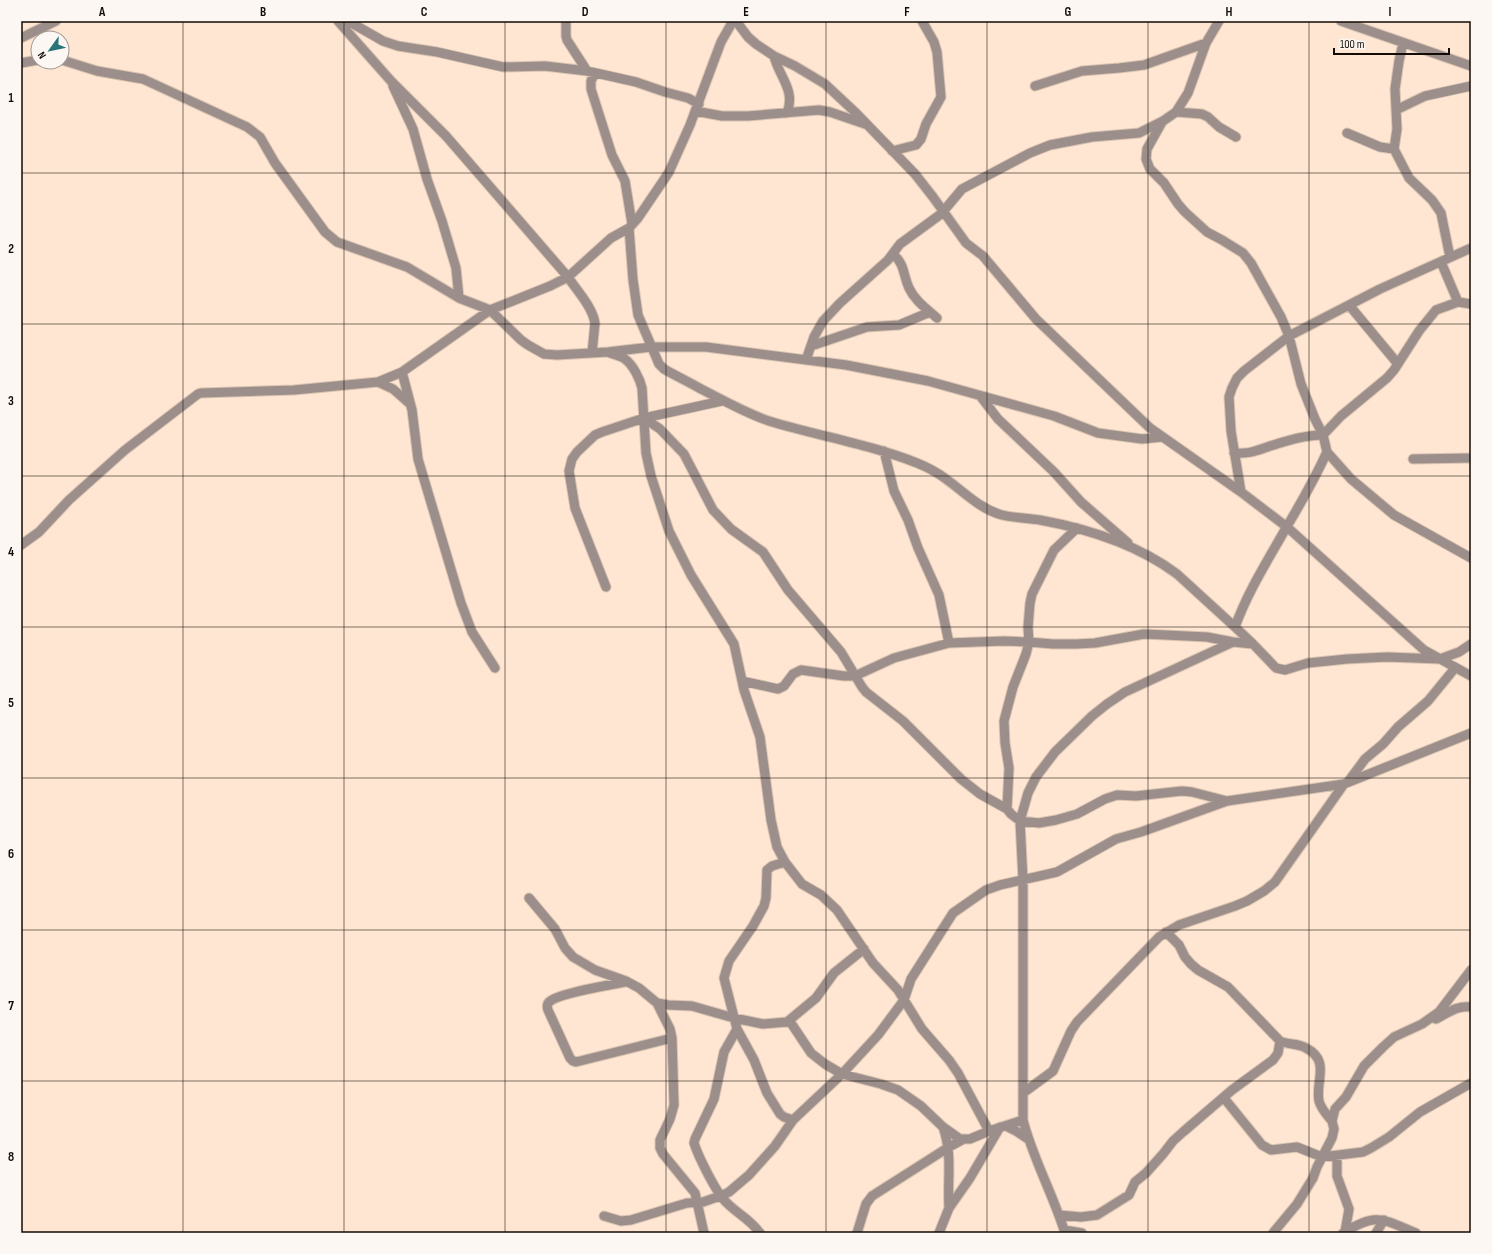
<svg xmlns="http://www.w3.org/2000/svg" width="1492" height="1254" viewBox="0 0 1492 1254" font-family="'Sofia Sans Condensed',sans-serif">
  <style>
    .lines { fill: none; stroke-linecap: round; stroke-linejoin: round }
    .minor-casing { stroke: #d9c3b1; stroke-width: 11 }
    .minor { stroke: #9b8e8b; stroke-width: 9 }
    .grid { fill: none; stroke: #130b05; stroke-width: 1; stroke-opacity: 0.55 }
    .neatline { fill: none; stroke: #130b05; stroke-width: 1.5 }
    .grid-label { font-size: 13px; text-anchor: middle; font-weight: bold; fill: #130b05 }
  </style>
  <rect width="100%" height="100%" fill="#ffe6d2"/>
  <g class="lines">
    <defs>
      <path id="minor" d="M338,21L391,81L446,136L568,277C577,291 592,306 595,323L592,353
        M348,21L383,41L398,46L437,52L503,67L545,66L587,71L636,82L665,92L688,98L699,104
        M566,21V36L567,40L587,71
        M736,21L748,37L756,44L774,56L795,66L825,84L855,112L915,174L933,197L961,236L966,243L983,256L1036,319L1150,428L1241,492L1287,527L1424,650L1471,676
        M1341,21L1471,66
        M21,38L56,21
        M1403,43L1399,61L1395,89L1397,129L1394,149L1409,178L1432,200L1441,213L1450,257
        M774,56C779,77 796,90 787,113
        M62,60L97,71L143,79L247,127L260,137L275,163L325,232L337,242L407,267L459,298L490,310L521,340L528,345L544,354L557,355L608,352L651,347H706L846,365L928,381L1054,416L1098,433L1142,439L1162,437
        M21,63L38,60
        M595,73L591,81V89L612,155L625,181L632,224
        M393,86L413,129L427,179L442,221L456,268L459,298
        M1035,86L1082,71L1119,68L1144,65L1206,43
        M1396,110L1425,96L1471,86
        M695,111L722,116H748L819,110L830,112L865,124
        M1176,112L1202,114L1208,117L1219,127L1236,137
        M1162,122L1147,149L1146,159L1150,169L1164,183L1178,204L1185,212L1207,232L1222,240L1243,253L1251,263L1281,317L1289,336L1301,384L1315,419L1323,435C1305,435 1287,441 1270,446C1256,451 1250,454 1234,453
        M1347,133L1380,147L1394,149
        M892,151L916,145L921,139L926,124L941,97L937,52L934,42L922,21
        M629,228L633,280L638,315L659,364L664,369C676,376 689,382 701,389C723,400 745,413 769,421C818,436 869,444 917,463C927,467 938,473 946,479C964,492 980,509 1002,515C1014,518 1028,518 1040,520C1089,529 1137,544 1177,574L1235,627L1253,644
        M894,255C905,265 903,275 909,288C915,301 927,309 937,318
        M1441,262L1458,302
        M1349,305L1398,364
        M811,346L867,327L899,325L930,312
        M610,353C615,355 621,356 625,359C633,365 640,379 642,388L646,453L651,476L669,531L691,575L734,644L744,690L760,737L771,820L777,847L785,862L802,884L821,895L837,910L873,963L898,990L922,1029L949,1060L958,1073L989,1131
        M806,360L814,337L823,321L840,303L888,260L900,244L941,214L962,189L1030,153L1050,145L1092,137L1139,133L1163,121L1176,112L1188,93L1206,43L1219,21
        M402,372L412,410L418,459L461,603L472,632L495,668
        M378,382L393,389L410,404
        M981,397L998,419L1054,472L1081,502L1128,543
        M644,418L660,429L684,454L713,510L731,529L763,552L788,590L841,652L862,687L866,692L903,721L961,779L980,794L1007,809L1011,814L1020,821L1039,823L1056,820L1077,814L1105,799L1117,795L1136,796L1182,791L1192,792L1227,801
        M884,451L894,491L908,520L918,548L939,595L949,643
        M1327,452L1351,479L1394,515L1471,558
        M1413,459L1471,458
        M1241,492L1231,431L1229,397L1232,388L1237,378L1244,371L1289,336L1380,289L1471,248
        M21,545L39,532L69,500L125,450L198,394L201,393L294,390L378,382L402,372L490,310L550,286L568,277L611,238L629,228L638,218L661,184L669,172L690,125L721,42L733,21
        M606,587L575,508L569,471L572,459L577,452L595,435L602,432L644,418L722,401
        M1235,627C1248,591 1268,560 1286,528C1301,503 1315,478 1327,452L1323,435L1341,416L1387,378L1394,370L1419,331L1436,310L1458,302L1471,304
        M742,681L778,689L784,686L793,674L801,670L844,676H855L894,658L949,643L1004,641L1029,642L1053,644H1076L1095,643L1144,634L1207,637L1233,642
        M1348,782L1365,759L1383,744L1398,727L1428,701L1455,668
        M1007,809L1009,768L1005,743L1004,721L1013,687L1026,654L1029,642L1028,627L1030,603L1032,594L1054,550L1077,528
        M785,862L772,866L767,870L766,898L764,906L753,926L729,961L724,978L737,1029L754,1060L767,1093L780,1114L784,1117L793,1120
        M529,898L555,929L565,948L573,957L595,970L626,981L639,988L657,1003L668,1005L692,1006L734,1018L763,1024L787,1022L791,1023L811,1053L825,1064L842,1074L881,1084L898,1090L921,1106L943,1127L960,1139H970L989,1131L1023,1120
        M1166,932L1179,945L1185,957L1191,964L1198,970L1228,987L1280,1041C1289,1045 1298,1043 1306,1048C1331,1061 1315,1081 1319,1101C1321,1109 1327,1115 1332,1121
        M625,982C611,985 558,993 549,1002C547,1004 547,1007 548,1010L570,1058L573,1061L576,1062L672,1038
        M657,1003L670,1029L672,1038L674,1105L670,1119L660,1140V1148L663,1154L695,1193L704,1233
        M1436,1019C1448,1013 1457,1005 1471,1007
        M787,1022L816,998L834,973L864,949
        M737,1029L724,1052L714,1099L695,1139L694,1143C698,1156 716,1192 725,1201C737,1214 748,1217 760,1233
        M1023,1093L1053,1071L1071,1031L1077,1022L1159,937L1179,925L1235,906L1247,901L1264,891L1275,882L1344,784
        M1224,1098L1262,1145L1271,1150L1297,1147L1322,1157L1363,1152L1371,1148L1389,1137L1420,1112L1471,1083
        M1006,1126L1016,1131L1028,1139
        M943,1127C953,1156 947,1179 949,1208
        M1337,1156V1176L1349,1209L1345,1232
        M1059,1215L1081,1217L1097,1215L1129,1195L1135,1182L1146,1173L1163,1154L1173,1141L1183,1132L1232,1090L1273,1060L1278,1053L1280,1041
        M604,1216L621,1221L631,1220L687,1203L703,1202L723,1195L729,1192L749,1175L775,1146L793,1120L842,1074L878,1035L904,1000L911,979L953,913L986,890L1000,885L1057,872L1116,839L1141,832L1227,801L1344,784L1471,733
        M1064,1230L1082,1233
        M857,1233L866,1204L872,1196L949,1147L962,1140
        M939,1233L949,1208L970,1178L1000,1127
        M1065,1233C1053,1194 1033,1159 1023,1120V880L1020,821L1028,793L1036,777L1055,752L1092,716L1107,704L1125,692L1233,642L1253,644L1276,668L1285,670L1308,663L1347,659L1387,657L1440,659L1459,652L1471,644
        M1273,1233L1297,1204L1313,1178L1317,1167L1332,1138L1334,1129L1332,1121L1335,1109L1346,1097L1364,1066L1383,1047L1394,1037L1422,1024L1439,1012L1471,970
        M1343,1233C1377,1212 1382,1219 1416,1233
        M1376,1233L1384,1220"/>
    </defs>
    <use href="#minor" class="minor-casing"/>
    <use href="#minor" class="minor"/>
  </g>
  <path class="grid" d="M183,21V1233M344,21V1233M505,21V1233M666,21V1233M826,21V1233M987,21V1233M1148,21V1233M1309,21V1233M21,173H1471M21,324H1471M21,476H1471M21,627H1471M21,778H1471M21,930H1471M21,1081H1471"/>
  <rect width="1492" height="1254" fill="none" stroke="#fcf7f3" stroke-width="44"/>
  <g transform="translate(50 50) rotate(237)"><circle r="19" fill="#fcf7f3" stroke="#9f9994"/>
  <path d="M0-3L7 15L0 10L-7 15Z" fill="#2a7479"/>
  <text y="-6" font-size="11" font-weight="bold" text-anchor="middle" fill="#130b05">N</text>
  </g>
  <path d="M1334 48v6h115v-6" fill="none" stroke="#130b05" stroke-width="2"/>
  <text x="1340" y="48" font-size="12" fill="#130b05" stroke="#fcf7f3" stroke-width="3" paint-order="stroke">100 m</text>
  <rect x="22" y="22" width="1448" height="1210" class="neatline"/>
  <g class="grid-label">
    <text x="102" y="16">A</text>
    <text x="263" y="16">B</text>
    <text x="424" y="16">C</text>
    <text x="585" y="16">D</text>
    <text x="746" y="16">E</text>
    <text x="907" y="16">F</text>
    <text x="1068" y="16">G</text>
    <text x="1229" y="16">H</text>
    <text x="1390" y="16">I</text>
    <text x="11" y="102">1</text>
    <text x="11" y="253">2</text>
    <text x="11" y="405">3</text>
    <text x="11" y="556">4</text>
    <text x="11" y="707">5</text>
    <text x="11" y="858">6</text>
    <text x="11" y="1010">7</text>
    <text x="11" y="1161">8</text>
  </g>
</svg>
